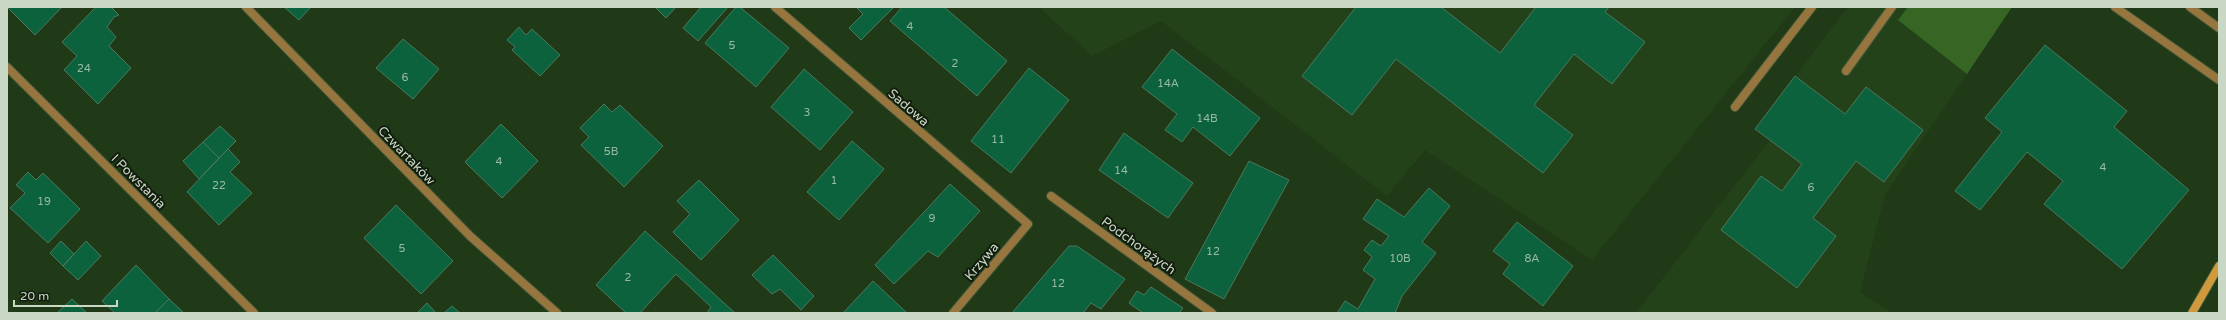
<svg xmlns="http://www.w3.org/2000/svg" width="2226" height="320" viewBox="0 0 2226 320" font-family="'Varela Round',sans-serif">
  <style>
    .built { fill: #244219 }
    .green { fill: #376524 }
    .building { fill: #0b623c; stroke: #4c795e }
    .lines { fill: none; stroke-linecap: round; stroke-linejoin: round }
    .lane-casing { stroke: #3e5636; stroke-width: 10 }
    .street-casing { stroke: #3e5636; stroke-width: 10 }
    .secondary-casing { stroke: #3e5636; stroke-width: 10 }
    .lane { stroke: #96753f; stroke-width: 8 }
    .street { stroke: #96753f; stroke-width: 8 }
    .secondary { stroke: #cf9a3e; stroke-width: 8 }
    .labels { text-anchor: middle; stroke-width: 4; stroke-linejoin: round; paint-order: stroke }
    .number-label { font-size: 11px; fill: #9abaa2 }
    .street-label { font-size: 13px; fill: #c9d8c4; stroke: #121d0e }
  </style>
  <rect width="100%" height="100%" fill="#203917"/>
  <path class="built" d="M1039,7H1795L1592,260L1425,150L1387,196L1161,21L1092,56Z
    M1848,7H2012L1885,195L1860,292L1892,313H1636L1770,140L1755,129Z"/>
  <path class="green" d="M1908,7H2012L1967,74L1898,20Z"/>
  <path class="building" d="M7,7H62L35,35Z
    M96,7H111L119,15L114,17L107,27L116,37L109,46L131,68L98,104L64,70L77,56L62,42Z
    M284,7H311L299,20Z
    M655,7H676L666,18Z
    M701,7H728L698,41L683,28Z
    M736,7H740L789,48L756,87L705,43Z
    M856,7H894L861,40L849,28L863,14Z
    M902,7H944L1007,61L977,96L890,21Z
    M1356,7H1441L1500,53L1536,7H1609L1605,12L1645,42L1612,84L1574,54L1534,105L1573,135L1543,173L1396,59L1352,115L1302,76Z
    M519,27L526,35L532,29L560,55L540,76L512,50L515,47L507,40Z
    M403,39L439,69L413,99L376,68Z
    M2045,45L2127,111L2114,127L2189,190L2122,269L2044,204L2063,181L2027,152L1980,210L1955,191L2002,132L1985,118Z
    M1172,49L1260,118L1230,156L1193,127L1182,142L1165,130L1177,114L1142,87Z
    M1029,68L1069,100L1011,173L971,141Z
    M804,69L853,112L820,150L771,107Z
    M1795,76L1845,114L1866,87L1923,130L1884,182L1856,161L1813,218L1836,236L1797,288L1721,230L1761,176L1782,191L1802,164L1755,129Z
    M604,104L612,112L620,105L663,146L624,187L581,145L589,137L580,128Z
    M501,124L538,161L502,198L465,162Z
    M220,126L236,141L219,158L203,142Z
    M1124,133L1193,183L1168,218L1099,170Z
    M852,141L884,169L839,220L807,192Z
    M203,142L219,158L199,179L183,161Z
    M228,149L240,162L230,172L252,193L219,225L187,192Z
    M1249,161L1289,180L1224,299L1185,279Z
    M28,172L36,180L43,173L80,209L48,243L10,208L25,193L16,185Z
    M699,180L739,220L701,260L673,232L690,214L677,201Z
    M950,184L980,211L938,257L928,251L894,284L875,265Z
    M1429,188L1450,206L1422,242L1436,253L1402,296L1395,313H1337L1345,301L1358,309L1375,279L1363,270L1372,257L1364,250L1372,240L1381,246L1389,236L1363,219L1377,199L1404,217Z
    M396,205L453,261L421,294L364,238Z
    M1517,222L1573,266L1543,306L1503,274L1510,264L1493,251Z
    M645,231L735,313H707L711,307L676,274L640,313H626L596,285Z
    M61,241L74,254L63,266L50,253Z
    M86,241L101,256L78,280L63,266Z
    M1069,246H1077L1125,279L1101,309L1091,303L1083,313H1012Z
    M773,255L814,296L801,310L780,289L772,294L752,275Z
    M136,265L169,299L155,313H115L102,301Z
    M873,281L907,313H843Z
    M1151,287L1183,308L1179,313H1143L1129,303L1137,291L1144,295Z
    M72,299L87,313H57Z
    M169,299L184,313H155Z
    M427,303L436,313H417Z
    M452,306L460,313H444Z"/>
  <g class="lines">
    <defs>
      <path id="lane" d="M1846,71L1892,7
        M1735,107L1812,7"/>
      <path id="street" d="M246,7L470,236L557,313
        M775,7L1028,224L953,313
        M2115,7L2219,80
        M2190,7L2219,28
        M7,67L254,313
        M1051,196L1212,313"/>
      <path id="secondary" d="M2192,313L2219,266"/>
    </defs>
    <use href="#lane" class="lane-casing"/>
    <use href="#street" class="street-casing"/>
    <use href="#secondary" class="secondary-casing"/>
    <use href="#lane" class="lane"/>
    <use href="#street" class="street"/>
    <use href="#secondary" class="secondary"/>
  </g>
  <g class="labels">
    <g class="number-label">
      <text x="910" y="30">4</text>
      <text x="732" y="49">5</text>
      <text x="955" y="67">2</text>
      <text x="84" y="72">24</text>
      <text x="405" y="81">6</text>
      <text x="1168" y="87">14A</text>
      <text x="807" y="116">3</text>
      <text x="1207" y="122">14B</text>
      <text x="998" y="143">11</text>
      <text x="611" y="155">5B</text>
      <text x="499" y="165">4</text>
      <text x="2103" y="171">4</text>
      <text x="1121" y="174">14</text>
      <text x="834" y="184">1</text>
      <text x="219" y="189">22</text>
      <text x="1811" y="191">6</text>
      <text x="44" y="205">19</text>
      <text x="932" y="222">9</text>
      <text x="402" y="252">5</text>
      <text x="1213" y="255">12</text>
      <text x="1400" y="262">10B</text>
      <text x="1532" y="262">8A</text>
      <text x="628" y="281">2</text>
      <text x="1058" y="287">12</text>
    </g>
    <g class="street-label">
      <text transform="translate(909 107) rotate(41)" y="5">Sadowa</text>
      <text transform="translate(407 155) rotate(46)" y="5">Czwartaków</text>
      <text transform="translate(139 181) rotate(45)" y="5">I Powstania</text>
      <text transform="translate(1139 245) rotate(36)" y="5">Podchorążych</text>
      <text transform="translate(981 261) rotate(-50)" y="5">Krzywa</text>
    </g>
  </g>
  <rect width="2226" height="320" fill="none" stroke="#c9d8c4" stroke-width="16"/>
  <path d="M14 300v6h103v-6" fill="none" stroke="#c9d8c4" stroke-width="2"/>
  <text x="20" y="300" font-size="12" fill="#c9d8c4" stroke="#121d0e" stroke-width="3" paint-order="stroke">20 m</text>
</svg>
